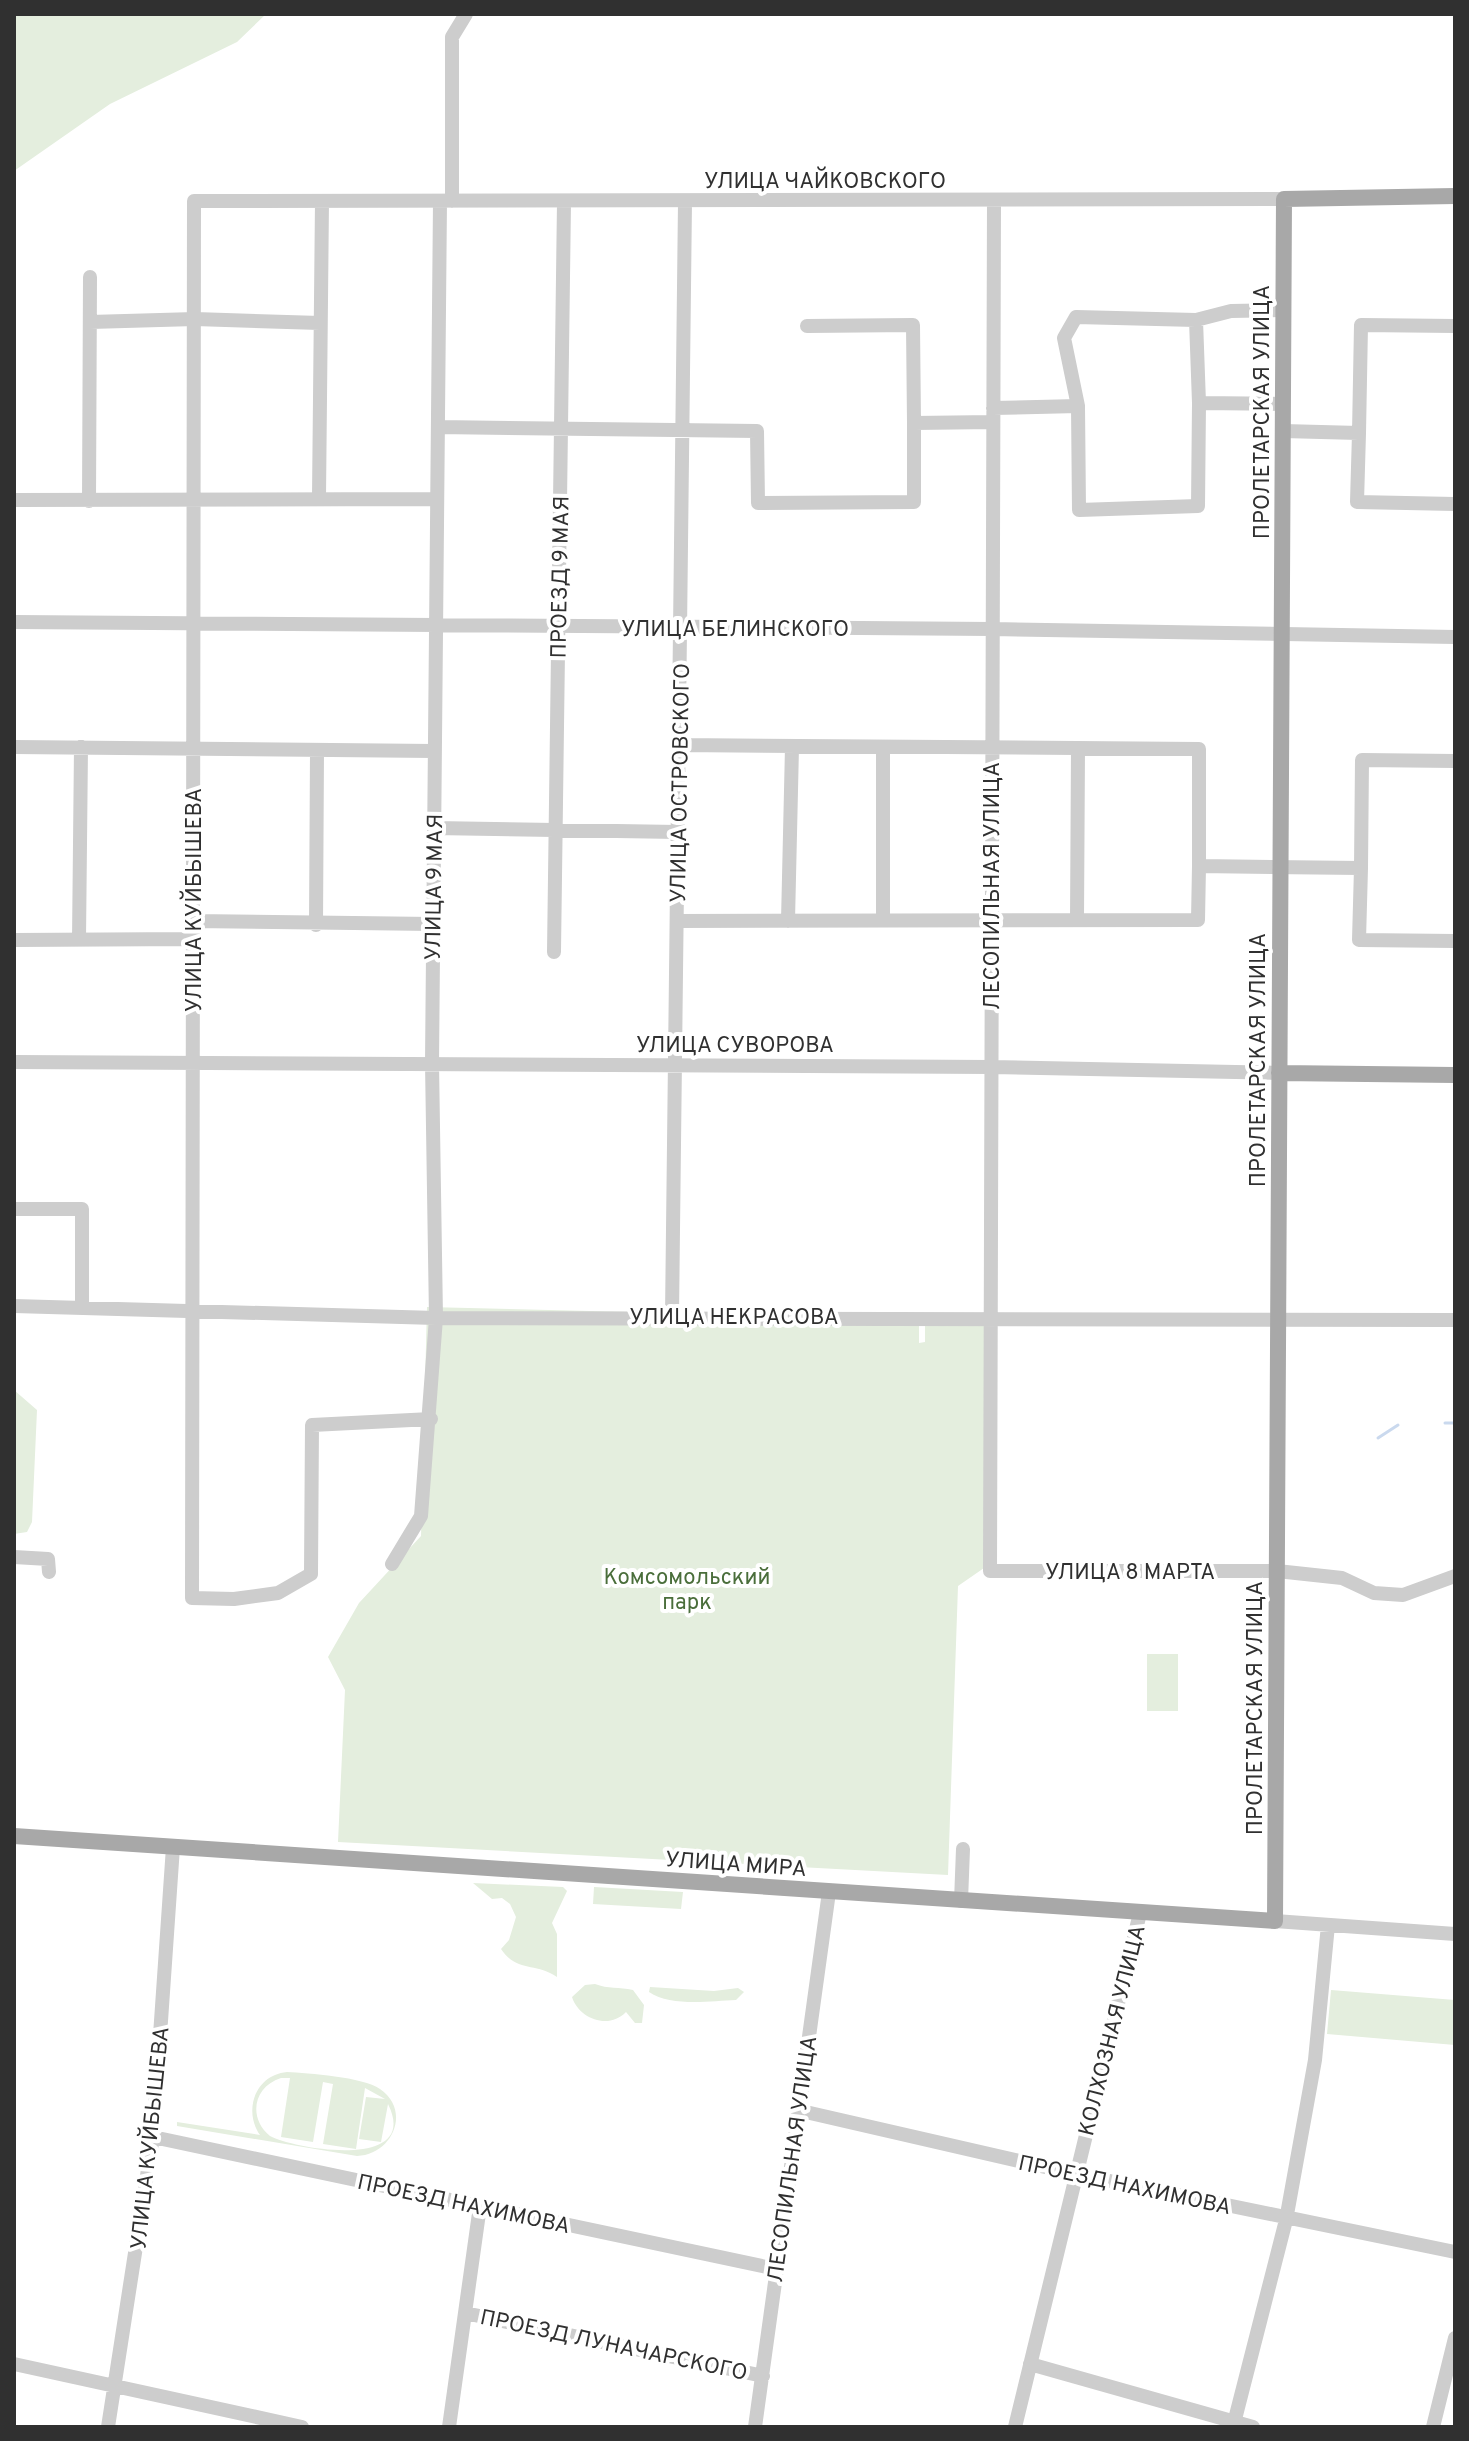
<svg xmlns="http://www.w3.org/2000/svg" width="1469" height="2441" viewBox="0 0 1469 2441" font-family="Overpass,sans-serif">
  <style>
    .green { fill: #e4eede; fill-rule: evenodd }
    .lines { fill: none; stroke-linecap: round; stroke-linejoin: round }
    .stream { stroke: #cad9ee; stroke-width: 3 }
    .minor { stroke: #cdcdcd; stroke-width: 14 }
    .major { stroke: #a8a8a8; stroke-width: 16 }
    .labels { text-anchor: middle; stroke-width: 8; stroke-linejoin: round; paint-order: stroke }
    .street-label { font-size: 22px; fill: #303030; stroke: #fff }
    .park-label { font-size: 22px; fill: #4a6e3b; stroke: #fff }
  </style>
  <rect width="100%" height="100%" fill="#fff"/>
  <path class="green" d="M14,14H266L237,42L110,104L14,171Z
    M427,1307L919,1319V1343L925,1342V1321L990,1322L984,1568L958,1586L948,1875L338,1842L345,1690L328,1657L359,1603L421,1536Z
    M14,1390L37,1410L32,1522L27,1532L14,1534Z
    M1147,1654H1178V1711H1147Z
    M473,1883L563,1887L567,1891L552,1923L557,1934V1977C535,1962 517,1973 501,1949L509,1940L516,1917L510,1904L502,1898L492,1899Z
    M594,1887L683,1892L681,1909L593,1904Z
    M595,1984C608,1989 619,1987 633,1990L644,2005L642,2023H635L626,2012C609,2030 579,2019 572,1997L585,1985Z
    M650,1987L714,1991L738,1988L744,1992L736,2000C710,2001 671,2007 649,1992Z
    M1331,1990L1455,2000V2045L1327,2034Z
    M287,2072C308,2073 363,2077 380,2089C412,2111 392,2155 357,2156L177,2126V2122L260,2135C243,2111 255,2075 287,2072ZM281,2078H290L281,2137L313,2142L323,2082L333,2084L323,2144L356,2149L365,2088L385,2099L366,2097L359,2139L381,2142L388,2104C421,2170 297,2150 270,2136C248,2118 253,2087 281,2078Z"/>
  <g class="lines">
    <path class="stream" d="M1445,1423H1455
      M1378,1438L1398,1425"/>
    <path class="minor" d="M452,201V37L466,14
      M994,201L990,1571H1277L1342,1578L1374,1593L1403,1595L1455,1576
      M1196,320L1231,311L1284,310
      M90,322L195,319L320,323
      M807,326L913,325L914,423
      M1078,406L1064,338L1076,317L1196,320L1199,403
      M993,408L1078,406L1079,510L1198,506L1199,403L1283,404
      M438,427L757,431L758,503L914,502V423L993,422
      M1283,431L1359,433L1361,325L1455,326
      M1359,433L1357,502L1455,504
      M319,497L322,201
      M14,500L437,499
      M89,501L90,277
      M14,622L992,629L1455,637
      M679,745L1199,749V866
      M14,747L434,751
      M883,748V920
      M434,828L678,832
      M1361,868L1359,940L1455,941
      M1077,920L1078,749
      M193,921L433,924
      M677,921L1198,920L1199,866L1361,868L1362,760L1455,761
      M788,921L792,747
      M316,925L317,751
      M14,940L193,939
      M79,940L81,747
      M554,952L564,202
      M14,1062L991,1067L1279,1073
      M14,1209H82V1308
      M14,1306L436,1318L1455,1320
      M672,1316L685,202
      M431,1419L312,1425L311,1574L278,1593L234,1599L192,1598L194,201L1284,199
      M14,1557L48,1559L49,1572
      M392,1564L421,1516L436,1318L432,1063L440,201
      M961,1901L963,1849
      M1275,1921L1455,1934
      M797,2110L1076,2174L1455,2252
      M153,2137L776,2269
      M465,2313L763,2376
      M14,2364L302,2427
      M1030,2364L1253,2427
      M108,2427L153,2137L173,1847
      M449,2427L480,2206
      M755,2427L829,1892
      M1015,2427L1140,1913
      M1233,2427L1286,2220L1315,2060L1328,1925
      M1433,2427L1455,2338"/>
    <path class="major" d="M1279,1073L1455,1075
      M14,1836L1275,1921L1284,199L1455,196"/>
  </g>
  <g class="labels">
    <g class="street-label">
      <text x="825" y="188">УЛИЦА ЧАЙКОВСКОГО</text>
      <text transform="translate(1261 412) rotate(-90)" y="8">ПРОЛЕТАРСКАЯ УЛИЦА</text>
      <text transform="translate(559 577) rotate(-89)" y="8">ПРОЕЗД 9 МАЯ</text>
      <text x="735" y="636">УЛИЦА БЕЛИНСКОГО</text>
      <text transform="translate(679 783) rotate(-89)" y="8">УЛИЦА ОСТРОВСКОГО</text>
      <text transform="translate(991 886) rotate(-90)" y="8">ЛЕСОПИЛЬНАЯ УЛИЦА</text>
      <text transform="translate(433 887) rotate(-89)" y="8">УЛИЦА 9 МАЯ</text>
      <text transform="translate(193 900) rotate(-90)" y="8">УЛИЦА КУЙБЫШЕВА</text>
      <text x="735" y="1052">УЛИЦА СУВОРОВА</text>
      <text transform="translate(1257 1060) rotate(-90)" y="8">ПРОЛЕТАРСКАЯ УЛИЦА</text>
      <text x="734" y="1324">УЛИЦА НЕКРАСОВА</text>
      <text x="1130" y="1579">УЛИЦА 8 МАРТА</text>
      <text transform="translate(1254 1708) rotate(-90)" y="8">ПРОЛЕТАРСКАЯ УЛИЦА</text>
      <text transform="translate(736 1863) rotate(4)" y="8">УЛИЦА МИРА</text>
      <text transform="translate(1111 2030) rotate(-76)" y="8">КОЛХОЗНАЯ УЛИЦА</text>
      <text transform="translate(149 2138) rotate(-84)" y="8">УЛИЦА КУЙБЫШЕВА</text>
      <text transform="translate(791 2159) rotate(-82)" y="8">ЛЕСОПИЛЬНАЯ УЛИЦА</text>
      <text transform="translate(1125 2184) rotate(12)" y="8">ПРОЕЗД НАХИМОВА</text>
      <text transform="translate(464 2203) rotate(12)" y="8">ПРОЕЗД НАХИМОВА</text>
      <text transform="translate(614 2344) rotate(12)" y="8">ПРОЕЗД ЛУНАЧАРСКОГО</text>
    </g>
    <g class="park-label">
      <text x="687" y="1584">Комсомольский<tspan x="687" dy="25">парк</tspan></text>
    </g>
  </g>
  <rect width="1469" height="2441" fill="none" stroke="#303030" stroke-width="32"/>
</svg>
